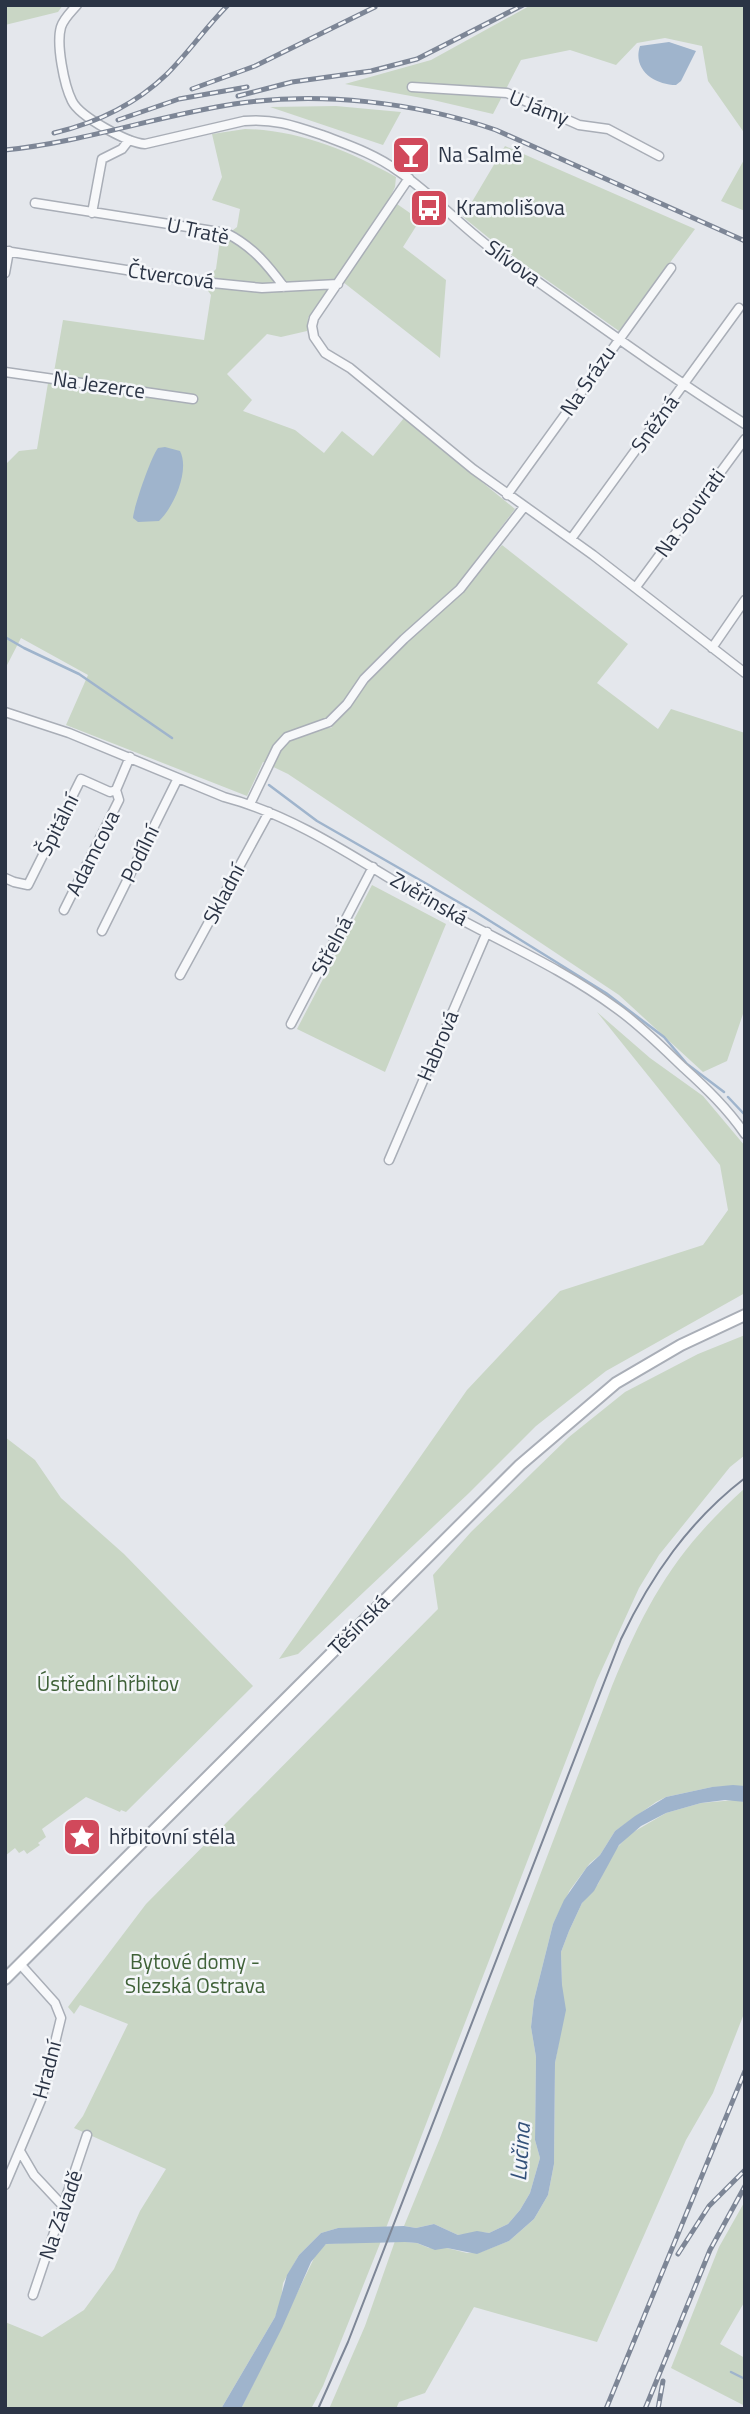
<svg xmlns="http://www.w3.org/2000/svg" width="750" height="2414" viewBox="0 0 750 2414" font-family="'Titillium Web',sans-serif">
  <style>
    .green { fill: #c9d6c5 }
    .water { fill: #9fb4cc }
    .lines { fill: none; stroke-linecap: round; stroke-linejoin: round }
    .stream { stroke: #9fb4cc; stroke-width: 2.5 }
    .minor-casing { stroke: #a9aeb7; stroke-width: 11 }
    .secondary-casing { stroke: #a9aeb7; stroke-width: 14 }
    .minor { stroke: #f7f8fa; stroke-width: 8 }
    .secondary { stroke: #fff; stroke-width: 10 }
    .tram { stroke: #7d8696; stroke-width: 2 }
    .rail-casing { stroke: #7d8696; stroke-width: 5 }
    .rail { stroke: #f4f6f9; stroke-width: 2.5; stroke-dasharray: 8; stroke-linecap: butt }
    .labels { text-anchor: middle; stroke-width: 5; stroke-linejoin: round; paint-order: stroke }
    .street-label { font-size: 21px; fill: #2b3445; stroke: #f4f6f9 }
    .poi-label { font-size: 21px; fill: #2b3445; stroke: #f4f6f9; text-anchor: start }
    .park-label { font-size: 21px; fill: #3f6138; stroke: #f4f6f9 }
    .water-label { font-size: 23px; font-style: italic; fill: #34527a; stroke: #f4f6f9 }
  </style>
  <rect width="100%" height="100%" fill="#e4e7ec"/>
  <path class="green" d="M5,5H63L58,12L5,25Z
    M531,5H745V134L708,81L702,46L665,38L637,43L616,65L570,50L521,60L493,114L433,100L345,84L431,60Z
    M336,106L401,112L383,145L270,107Z
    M245,129C299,130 349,151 396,177L395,187L387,204L308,318L307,331L281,337L267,334L227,374L252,400L243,411L295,430L324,453L342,431L373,456L404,418L515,509L458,584L361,676L344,701L325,721L312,724L331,728L381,666L462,592L502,545L628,644L597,683L658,729L671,709L745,733V1016L743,1014L727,1061L703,1072L619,995L288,774L263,762L247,796L66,725L88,675L21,638L5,669V465L19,451L37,449L48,383L54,372L63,320L204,340L211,295L206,288L209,276L216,269L220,240L237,227L240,209L212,200L222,177L212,134Z
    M505,146L695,229L619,331L500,247L463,217Z
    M745,158V211L721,201Z
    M397,204L420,220L403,247L446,280L440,358L343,282Z
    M372,885L446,924L385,1072L297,1029Z
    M597,1012L650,1058L703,1096L745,1146V1293L606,1371L536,1426L469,1493L298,1654L279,1659L467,1390L560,1291L703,1245L728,1210L720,1165Z
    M745,1335V1455L730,1467L659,1555L639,1588L597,1680L386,2228H338L321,2233L299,2255L283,2283L281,2300L275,2317L221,2409H5V2322L42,2337L84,2310L114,2269L140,2211L166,2169L74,2128L83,2116L128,2024L80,2005L74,2014L68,2007L146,1904L438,1609L433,1575L471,1532L569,1437L625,1392L698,1354Z
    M5,1437L35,1460L61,1498L124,1554L253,1686L126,1812L121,1810L120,1812L86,1797L42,1829L46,1837L38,1843L40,1845L27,1854L24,1850L19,1853L15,1848L5,1856Z
    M745,1488V1786L712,1787L666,1797L656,1802L615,1831L600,1855L590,1863L570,1890L553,1924L534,2000L531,2027L536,2057L535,2140L540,2158L530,2193L520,2210L508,2224L489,2233L482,2232L458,2235L434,2224L416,2228L404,2226L440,2138L612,1686C647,1601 676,1550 745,1488Z
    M735,1800L745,1802V2011L713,2093L686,2140L597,2342L474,2307L425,2393L399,2402L396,2409H329L365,2326L395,2241L417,2243L429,2248H447L467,2253L481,2252L509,2241L534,2219L548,2195L554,2164L555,2063L559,2041L562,1985L561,1952L569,1931L582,1903L598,1884L614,1851L630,1834L666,1813L701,1803Z
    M745,2201V2301L720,2344L745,2358V2406L671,2368L719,2247Z
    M381,2241L323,2386L311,2409H241L317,2252L326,2244Z"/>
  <path class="water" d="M669,42L696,51L681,81L676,85C655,85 632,70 640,46Z
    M165,447L180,451C190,470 174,507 159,521L138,522L133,518C134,506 151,457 158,448Z
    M733,1785L745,1786V1802L725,1800L701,1803L666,1813L641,1826L619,1845L594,1891L582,1903L569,1931L561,1952L562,1985L566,2010L555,2063L554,2164L548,2195L534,2219L509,2241L477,2254L447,2248L435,2250L417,2243L405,2242L326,2244L311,2262L282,2328L241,2409H221L275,2317L287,2275L299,2255L321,2233L338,2228L404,2226L416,2228L434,2224L458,2235L477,2231L489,2233L508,2224L520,2210L530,2193L540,2158L535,2140L536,2057L531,2027L534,2000L553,1924L564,1900L587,1867L600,1855L615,1831L635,1816L666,1797L712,1787Z"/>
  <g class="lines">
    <path class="stream" d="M5,637L24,648L79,674L172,738
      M269,785L317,821L474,911L606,993L664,1037L687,1064L724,1092
      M728,1097L745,1115
      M731,2372L745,2379"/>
    <defs>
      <path id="minor" d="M77,5C71,12 64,18 61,27C56,44 64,85 72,101C80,117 128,143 145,144L244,121C273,118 295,126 322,135C348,145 375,154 398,171C435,196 464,230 500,255C581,312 661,371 745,424
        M412,87L507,93L579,125L608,129L659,156
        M409,178L314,318L312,326L314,337L325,353L350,368L473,469L593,555L745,673
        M35,203L226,233C252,246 267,264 284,287
        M92,213L102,159L122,149L129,140
        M5,251L203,282L262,288L338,284
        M5,273L9,251
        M5,372L193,399
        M507,495L671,268
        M571,539L739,308
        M636,587L745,439
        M712,648L745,600
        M5,712L69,733L224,797C304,818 373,871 445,911C503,943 563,969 616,1008C640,1025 662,1047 684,1068C706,1088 727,1108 745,1134
        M250,804L277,748L287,737L329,722L347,704L364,679L404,639L460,589L524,507
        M5,878L14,882L28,885L81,779L110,792L116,790
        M64,910L119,800L116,790L130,757
        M102,931L178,778
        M180,975L269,812
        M291,1024L373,867
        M389,1160L487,932
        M20,2151L34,2175L63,2206
        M5,2185L41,2100L61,2018L55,2003L20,1964
        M33,2295L87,2135"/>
      <path id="secondary" d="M5,1979L520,1465L616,1383L681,1345L745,1315"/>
    </defs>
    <use href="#minor" class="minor-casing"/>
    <use href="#secondary" class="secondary-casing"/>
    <use href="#minor" class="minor"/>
    <use href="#secondary" class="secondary"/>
    <path class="tram" d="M318,2409L348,2342L621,1639C651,1576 689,1521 745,1478"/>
    <defs>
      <path id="rail" d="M192,89L255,66L375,7
        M238,96L292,82L371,71L417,59L523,5
        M118,120L179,99L247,87
        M54,133C96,123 136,104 167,74C189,52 206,27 228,5
        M5,150C83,142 157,116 234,104C319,91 415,102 496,130L745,241
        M678,2254L709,2206L745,2170
        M606,2409L745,2071
        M645,2409L710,2250L745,2186
        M658,2409L663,2381"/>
    </defs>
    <use href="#rail" class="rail-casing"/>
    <use href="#rail" class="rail"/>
  </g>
  <defs>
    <symbol id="bar-square" viewBox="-11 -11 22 22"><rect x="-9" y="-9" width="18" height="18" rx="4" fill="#d1495b" stroke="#f4f6f9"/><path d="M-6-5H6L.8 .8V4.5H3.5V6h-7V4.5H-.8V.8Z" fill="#fff"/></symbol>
    <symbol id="bus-square" viewBox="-11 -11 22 22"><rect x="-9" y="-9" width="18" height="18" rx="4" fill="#d1495b" stroke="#f4f6f9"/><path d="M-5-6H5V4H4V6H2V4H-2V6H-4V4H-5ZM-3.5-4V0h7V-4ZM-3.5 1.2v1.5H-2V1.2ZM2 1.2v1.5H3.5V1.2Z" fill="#fff"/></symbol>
    <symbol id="sight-square" viewBox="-11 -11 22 22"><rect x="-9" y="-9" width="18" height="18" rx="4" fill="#d1495b" stroke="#f4f6f9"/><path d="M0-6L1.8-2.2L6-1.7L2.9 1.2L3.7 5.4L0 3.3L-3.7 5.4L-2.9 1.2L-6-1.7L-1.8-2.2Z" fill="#fff"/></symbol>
  </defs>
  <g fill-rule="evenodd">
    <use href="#bar-square" x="389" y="133" width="44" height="44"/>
    <use href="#bus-square" x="407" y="186" width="44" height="44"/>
    <use href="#sight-square" x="60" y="1815" width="44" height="44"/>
  </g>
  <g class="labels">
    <g class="street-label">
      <text transform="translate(539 108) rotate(22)" y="7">U Jámy</text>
      <text transform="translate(198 231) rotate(12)" y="7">U Tratě</text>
      <text transform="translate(513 263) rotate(36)" y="7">Slívova</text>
      <text transform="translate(171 276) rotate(8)" y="7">Čtvercová</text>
      <text transform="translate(588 381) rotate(-55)" y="7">Na Srázu</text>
      <text transform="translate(99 385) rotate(8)" y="7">Na Jezerce</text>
      <text transform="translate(655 424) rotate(-54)" y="7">Sněžná</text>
      <text transform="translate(690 513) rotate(-54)" y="7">Na Souvrati</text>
      <text transform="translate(58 825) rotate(-63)" y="7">Špitální</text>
      <text transform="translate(93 853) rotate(-63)" y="7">Adamcova</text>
      <text transform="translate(140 854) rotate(-64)" y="7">Podílní</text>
      <text transform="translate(224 894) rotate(-62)" y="7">Skladní</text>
      <text transform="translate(429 899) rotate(30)" y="7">Zvěřinská</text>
      <text transform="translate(332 946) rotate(-62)" y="7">Střelná</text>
      <text transform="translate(438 1046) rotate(-67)" y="7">Habrová</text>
      <text transform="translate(359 1625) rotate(-45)" y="7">Těšínská</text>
      <text transform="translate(47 2070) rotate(-75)" y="7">Hradní</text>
      <text transform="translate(61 2215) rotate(-71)" y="7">Na Závadě</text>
    </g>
    <g class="poi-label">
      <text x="438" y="162">Na Salmě</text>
      <text x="456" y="215">Kramolišova</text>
      <text x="109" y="1844">hřbitovní stéla</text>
    </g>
    <g class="park-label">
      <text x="108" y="1691">Ústřední hřbitov</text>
      <text x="195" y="1969">Bytové domy -<tspan x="195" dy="24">Slezská Ostrava</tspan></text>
    </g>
    <g class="water-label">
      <text transform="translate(520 2152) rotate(-86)" y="8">Lučina</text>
    </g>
  </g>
  <rect width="750" height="2414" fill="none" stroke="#2b3445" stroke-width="14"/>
</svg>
